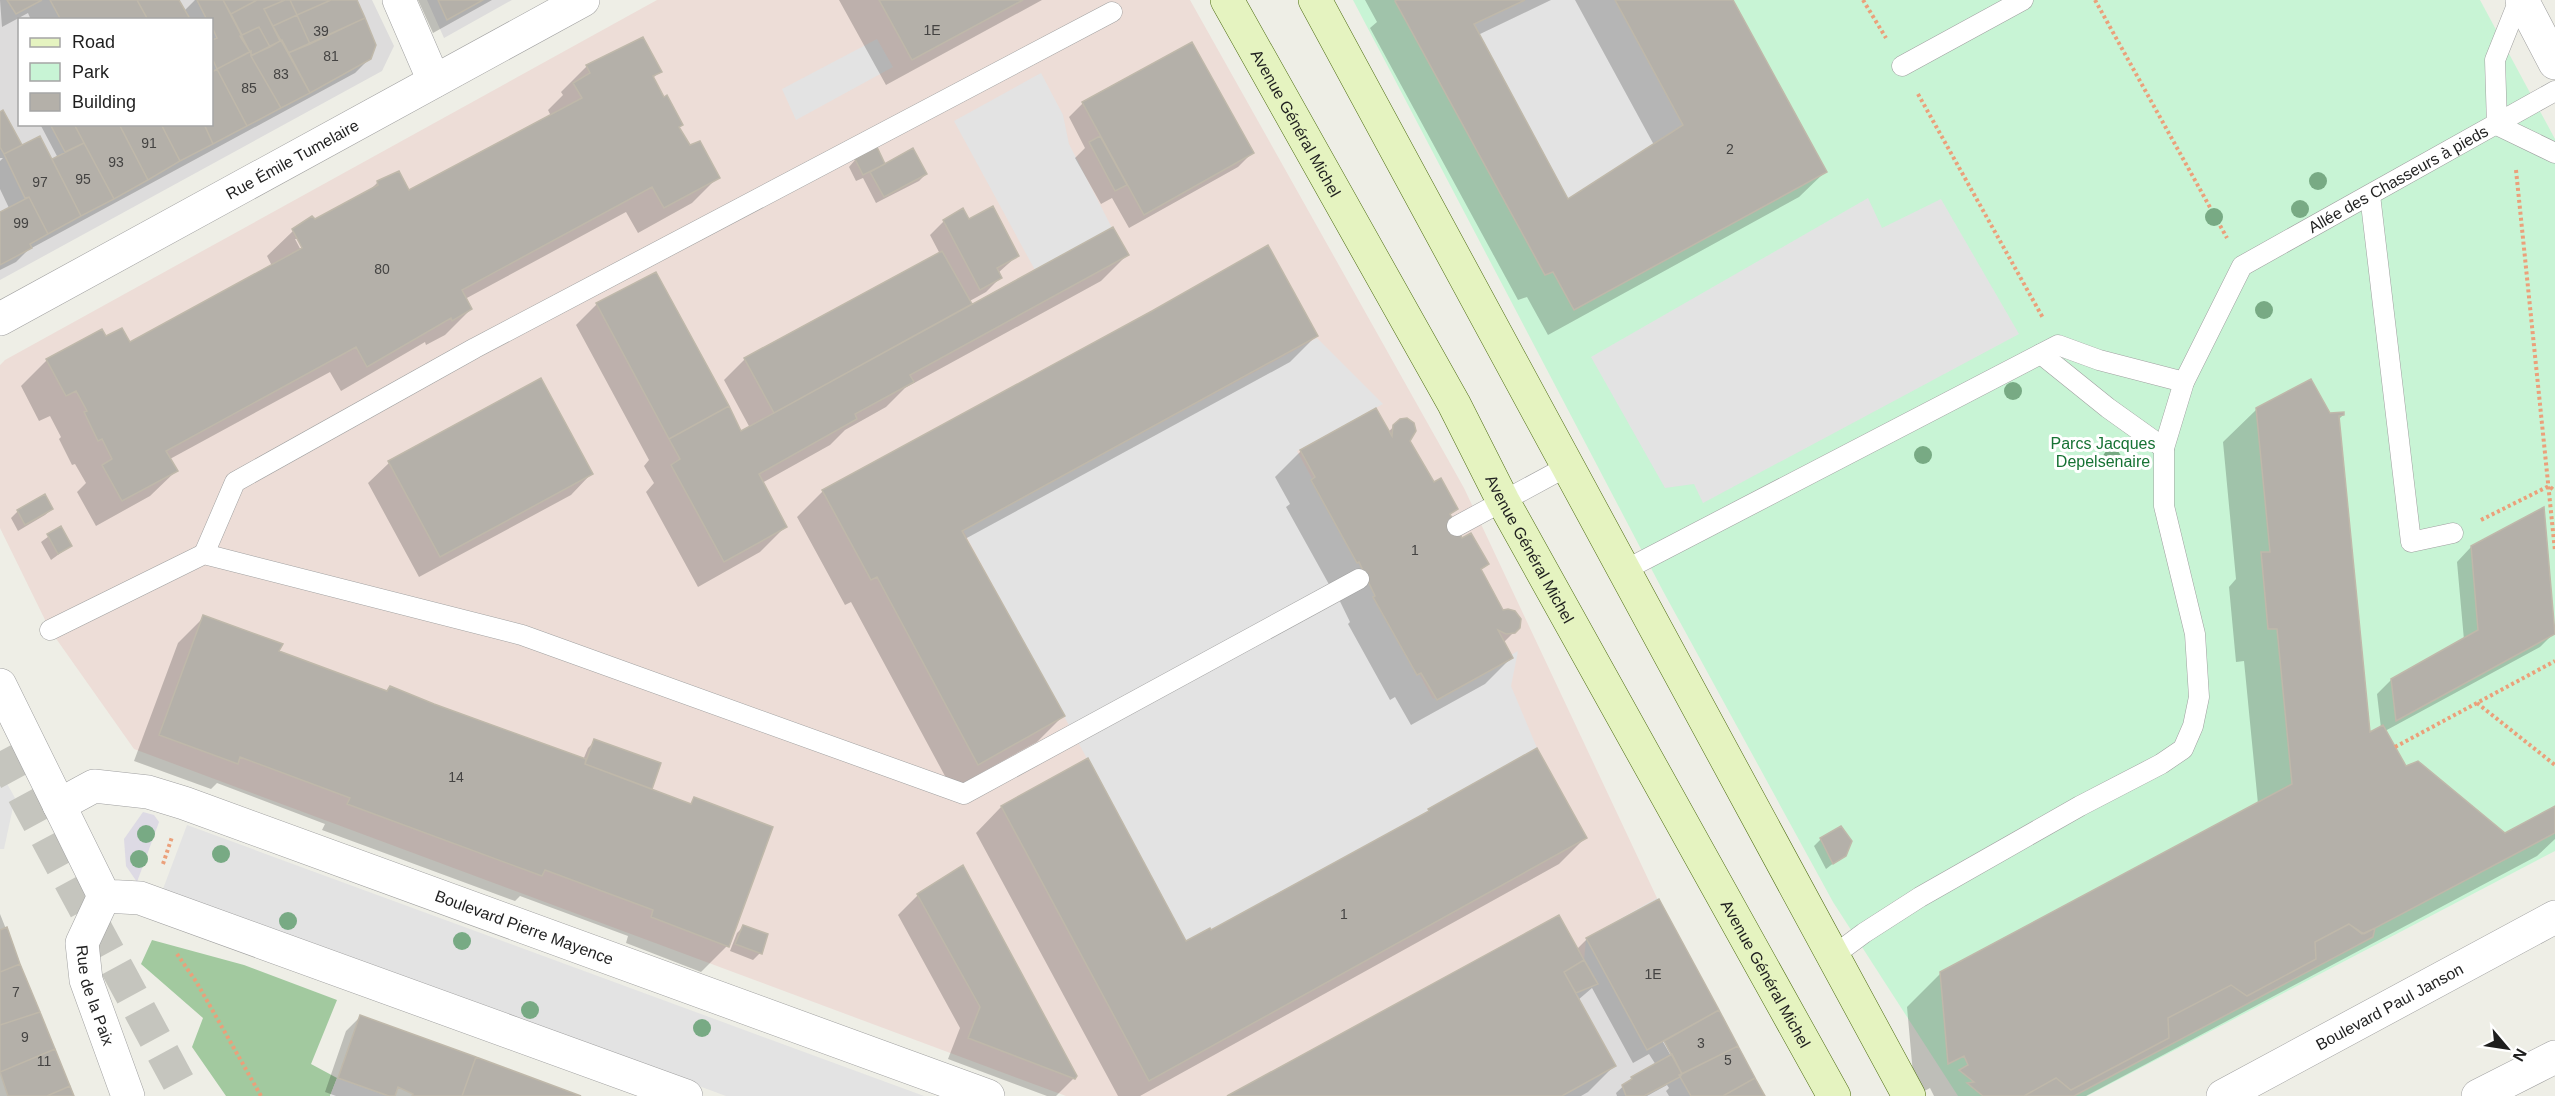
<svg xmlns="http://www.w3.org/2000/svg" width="2555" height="1096" viewBox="0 0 2555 1096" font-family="Helvetica,sans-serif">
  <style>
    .residential { fill: #dddcdc; fill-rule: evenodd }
    .commercial { fill: #edddd7 }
    .forest { fill: #a2c99f }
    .park { fill: #c8f4d5 }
    .parking { fill: #e3e3e3 }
    .plaza { fill: #dddae4 }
    .shadow { fill: #0003; fill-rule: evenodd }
    .building { fill: #b4b0a9; stroke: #bfb8aa; stroke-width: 1.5 }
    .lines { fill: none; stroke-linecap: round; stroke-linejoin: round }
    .motorway-tunnel { stroke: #c5c5be; stroke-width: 33; stroke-dasharray: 33 16; stroke-linecap: butt }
    .service-casing { stroke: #a0a0a0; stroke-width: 21 }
    .minor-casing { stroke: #a0a0a0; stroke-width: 34 }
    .tertiary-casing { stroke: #a0a0a0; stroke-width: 34 }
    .secondary-casing { stroke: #4c6b10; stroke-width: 34 }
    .path { stroke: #eba07a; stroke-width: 4; stroke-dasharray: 3 3; stroke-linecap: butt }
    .service { stroke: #fff; stroke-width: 20 }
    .minor { stroke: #fff; stroke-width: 33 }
    .tertiary { stroke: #fff; stroke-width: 33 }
    .secondary { stroke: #e5f3c0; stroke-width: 33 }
    .tree { fill: #78aa84 }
    .labels { text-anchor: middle; stroke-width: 6; stroke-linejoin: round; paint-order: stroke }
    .number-label { font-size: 14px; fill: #444342 }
    .street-label { font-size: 16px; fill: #1f1f1f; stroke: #fff }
    .park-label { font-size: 16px; fill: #177234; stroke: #fff }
  </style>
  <rect width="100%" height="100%" fill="#eeeee6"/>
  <path class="residential" d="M0,0H372L394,46L382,71L0,280ZM20,20H212V124H20Z
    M427,0H512L444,38Z
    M1657,898L1765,1096H1558L1564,970L1586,938Z"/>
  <path class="commercial" d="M657,0H1190L1464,488L1657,898L1586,938L1584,961L1564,970L1613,1065L1557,1096H1066L134,749L50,630L0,528V365L5,360Z"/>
  <path class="forest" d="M152,940L244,965L337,1000L311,1064L337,1078L330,1096H226L192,1047L203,1018L141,964Z"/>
  <path class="park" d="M1353,0H2480L2555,139V851L2087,1096H1958L1833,902L1663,591Z"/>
  <path class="parking" d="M1525,0H1615L1683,125L1568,199L1474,24Z
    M877,39L893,67L796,120L782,89Z
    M1041,73L1063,115L1069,144L1113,230L1036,272L954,121Z
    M1868,198L1882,228L1941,199L2019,334L1703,503L1694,484L1665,488L1591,357Z
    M1317,338L1383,404L1297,451L1433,699L1518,651L1511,686L1537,748L1428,809L1429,811L1211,930L1209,928L1186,941L963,530Z
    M0,771L15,798L4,849H0Z
    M187,825L924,1096H726L163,889Z
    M337,1078L387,1096H330Z"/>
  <path class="plaza" d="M143,812L154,815L159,822L137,882L126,866L124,839Z"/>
  <path class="shadow" d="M0,0H178L184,11L195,0H354L370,58L355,73L28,250L16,262L0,270V214L9,208L0,189V161L3,158H0V113L20,144L15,150L51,161L58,158L40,124H212V20H31L28,13L2,27Z
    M418,0H492L433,33Z
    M839,0H1042L886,85Z
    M1365,0H1551L1478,35L1568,201L1654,145L1575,0H1731L1825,172L1799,197L1548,335L1527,297L1518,300L1370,28L1377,22Z
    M587,66L660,71L652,79L678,128L689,147L718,177L692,203L638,233L626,212L465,299L471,309L445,335L426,345L425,342L341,391L330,372L170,459L176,471L150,496L96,526L77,492L86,483L75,464L72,465L59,439L61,437L50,416L39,421L21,386L47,360L105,338L129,344L272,266L267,256L293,231L312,218L314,221L367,193L378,182L409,192L551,116L548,110L563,95L561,92ZM295,239H299L307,254L304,256Z
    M1083,103L1252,153L1238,167L1129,228L1112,198L1101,204L1075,158L1085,148L1069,117Z
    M855,160L884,166L926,174L919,181L876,203L863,178L856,181L849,167Z
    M944,221H969L1018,255L998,273L1000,278L986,292L968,302L970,304L965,309L1127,255L1101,281L905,388L886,407L845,430L830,445L762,483L786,526L760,552L698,587L646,492L654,483L644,466L649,460L576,325L597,304L655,274L741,433L750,428L724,380L745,359L940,254L930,235ZM952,314L953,316L837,380L835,377Z
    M1316,336L1290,362L965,539L1063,716L1037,742L952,789L851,602L845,605L797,517L823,491Z
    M2257,409L2343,415L2338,420L2368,735L2381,728L2377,694L2391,680L2464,640L2457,562L2471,547L2554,633L2540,647L2385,731L2406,768L2505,835L2555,808V839L2537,856L2086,1096H1934L1930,1088L1915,1096L1907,1007L1941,973L2258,804L2244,661L2236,662L2229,587L2236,579L2223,442Z
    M1401,420L1409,441L1433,484L1456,509L1449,516L1461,540L1487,564L1480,571L1514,632L1503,643L1511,658L1485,684L1411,725L1395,697L1390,700L1348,624L1350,622L1333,587L1331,588L1286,507L1290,504L1275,477L1301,451L1388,432Z
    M389,463L591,474L571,495L419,577L368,483Z
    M52,509L45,515L18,531L11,518L18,511Z
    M60,528L70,546L51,560L41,542Z
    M204,617L277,652L583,760L588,748L595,741L659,764L649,790L689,805L695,799L727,946L701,972L626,943L628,936L520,896L515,901L322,830L325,824L217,783L211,789L134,761L178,643Z
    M1001,807L1185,943L1210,932L1423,816L1429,810L1585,838L1559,864L1140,1096H1118L976,833Z
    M1821,839L1844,855L1826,869L1814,846Z
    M918,895L1074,1078L1056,1096H1047L948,1059L960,1028L898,915Z
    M1658,901L1765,1096H1669L1666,1091L1669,1088L1667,1085L1647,1096H1617L1616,1093L1632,1078L1656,1065L1649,1054L1633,1063L1592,988L1578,1000L1614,1066L1588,1092L1581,1096H1231L1576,950L1587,939ZM1661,1033L1674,1056H1671L1659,1035Z
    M0,914L73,1096H0Z
    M743,927L760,953L753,960L730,951L737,933Z
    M360,1017L576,1096H336L325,1092L346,1031Z"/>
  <path class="building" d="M7,0H42L16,14Z
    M50,0H137L148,20H61Z
    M137,0H179L189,17L185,20H148Z
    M197,0H223L250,52L217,69L212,58V40L217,38L212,27V20H207Z
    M223,0H257L231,14Z
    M257,0H285L264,9L280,41L270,47L259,27L242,35L231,14Z
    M285,0H290L297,15L273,26L264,9Z
    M290,0H331L297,15Z
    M331,0H357L365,18L310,44L297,15Z
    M438,0H483L447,20Z
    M879,0H1023L912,60Z
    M1397,0H1525L1474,24L1568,199L1683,125L1615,0H1733L1827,172L1574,310L1553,272L1545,275L1395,1Z
    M297,15L310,44L288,53L273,26Z
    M365,18L376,45L371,59L310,93L288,53Z
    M259,27L270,47L252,55L240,36Z
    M643,37L662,72L653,76L664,97L667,95L683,125L679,127L690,145L700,141L720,178L664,208L652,187L462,290L472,309L452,321L451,318L367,367L356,347L166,451L178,471L122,501L102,465L112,459L102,439L98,441L84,412L87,411L76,391L66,396L46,359L102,329L106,336L122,328L130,342L302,248L292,229L312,216L315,219L378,185L377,181L399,171L409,190L582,98L573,83L590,73L586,65Z
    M282,40L310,93L281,108L251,56Z
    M1192,42L1254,153L1144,215L1082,102Z
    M251,51V56L281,108L247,126L217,69Z
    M217,69L247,126L213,144L204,124H212V72Z
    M3,110L22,145L4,154L0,147V112Z
    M50,124H74L84,143L65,152Z
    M74,124H119L148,180L114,199Z
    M119,124H161L180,161L148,180Z
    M161,124H204L213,144L180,161Z
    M40,136L81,216L48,234L29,197L25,198L4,154Z
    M1100,136L1127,185L1115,191L1089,142Z
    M84,143L114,199L81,216L52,159Z
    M877,147L885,164L863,175L855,159Z
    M913,148L927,174L884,197L870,172Z
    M29,197L48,234L30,244L32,248L0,265V212Z
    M993,206L1019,256L997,268L1002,278L980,290L943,220L963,208L969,219Z
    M1113,227L1129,255L910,375L914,382L855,414L857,419L759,474L787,527L724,562L671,465L680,459L669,439L729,406L741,431Z
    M1268,245L1318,336L962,531L1065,716L978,765L877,577L871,580L822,490L1152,311Z
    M942,251L972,304L774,413L744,358Z
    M656,272L729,406L669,439L596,303Z
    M541,378L593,474L440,557L388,461Z
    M2311,379L2330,413L2344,412V415L2339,416L2370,732L2383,725L2406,766L2418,761L2505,833L2555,806V833L2364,934L2349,924L2315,942L2316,959L2247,996L2231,985L2168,1018L2169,1038L2071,1090L2056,1078L2024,1096H1983L1967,1083L1974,1082L1959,1070L1968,1065L1964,1056L1948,1064L1940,972L2292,784L2277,629H2268L2261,552H2270L2256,408Z
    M1376,408L1392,436L1393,425L1400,419L1407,418L1414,423L1416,431L1410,441L1434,482L1441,478L1458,509L1450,514L1462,538L1471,533L1489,564L1481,569L1503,610L1508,609L1515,611L1521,619L1520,628L1515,633L1506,634L1498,630L1513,658L1437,700L1421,673L1417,675L1373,597L1375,596L1359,562L1357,563L1311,480L1315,477L1300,450Z
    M45,494L53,509L25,525L17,510Z
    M2544,507L2555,634L2396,721L2391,679L2478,630L2471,546Z
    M61,526L72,546L58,554L47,534Z
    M203,615L283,644L279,651L387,691L390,686L434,704L586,759L585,764L691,804L694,797L773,827L729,947L651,917L653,910L545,870L542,876L347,804L350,798L240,757L238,764L159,735Z
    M594,739L661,763L652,789L585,764Z
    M1537,748L1587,838L1149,1081L1001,806L1088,758L1186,941L1210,928L1211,930L1429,811L1428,809Z
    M1841,826L1852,841L1846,856L1833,864L1820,838Z
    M963,865L1077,1076L1075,1079L968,1038L980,1007L917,894Z
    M1659,899L1719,1010L1647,1050L1586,938Z
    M1559,915L1584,960L1564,972L1616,1066L1562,1096H1227Z
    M2349,924L2362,934L2375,928L2373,937L2074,1096H2024L2056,1078L2071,1090L2169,1038L2168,1018L2231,985L2247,996L2316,959L2315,942Z
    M743,925L768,934L762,954L735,944Z
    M7,927L20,964L0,972V930Z
    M1584,960L1598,984L1576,993L1564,972Z
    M20,964L40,1012L0,1025V972Z
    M1719,1010L1738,1046L1682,1074L1664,1041Z
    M40,1012L55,1049L0,1072V1025Z
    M360,1015L476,1057L462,1096H412L413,1094L398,1087L395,1096H389L338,1078Z
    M1738,1046L1755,1078L1723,1096H1691L1679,1075Z
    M55,1049L70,1086L47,1096H8L0,1072Z
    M1672,1054L1682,1074L1680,1077L1644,1096H1626L1622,1085L1632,1079L1631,1077Z
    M476,1057L581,1096H462Z
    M1755,1078L1765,1096H1723Z
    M70,1086L74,1096H47Z"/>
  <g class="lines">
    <path class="motorway-tunnel" d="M0,751L186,1096"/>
    <defs>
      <g id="service">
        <path d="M2519,0L2495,60L2497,125L2555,153"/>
        <path d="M1902,66L2023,0"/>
        <path d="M2370,195L2411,542L2453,533"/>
        <path d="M2041,354L2108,408L2164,448"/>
        <path d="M1457,526L1568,466"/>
        <path d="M204,554L235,482L475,348L1112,12"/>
        <path d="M1625,570L2058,345L2099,360L2184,382"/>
        <path d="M50,630L204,554L522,635L964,794L1359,579"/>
        <path id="s1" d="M1833,956L1864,933L1920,897L2080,806L2161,764L2183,749L2193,726L2199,697L2195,634L2164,506V448L2184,382L2242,266L2555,91"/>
      </g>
      <g id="minor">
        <path d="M399,0L434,81"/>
        <path d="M2522,0L2555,63"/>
        <path id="s2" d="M104,896L82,943L86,980L128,1096"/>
      </g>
      <g id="tertiary">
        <path id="s3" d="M0,319L583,0"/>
        <path d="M0,685L104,896L140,898L686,1096"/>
        <path id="s4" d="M59,805L94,786L148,792L184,803L988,1096"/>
        <path id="s5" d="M2223,1096L2555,917"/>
        <path d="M2478,1096L2555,1057"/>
      </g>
      <g id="secondary">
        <path id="s6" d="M1227,0L1454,404L1503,501L1834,1096"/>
        <path d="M1315,0L1909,1096"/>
      </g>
    </defs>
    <use href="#service" class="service-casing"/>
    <use href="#minor" class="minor-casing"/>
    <use href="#tertiary" class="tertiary-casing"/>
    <use href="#secondary" class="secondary-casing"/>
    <path class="path" d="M1863,0L1886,38
      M2095,0L2227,238
      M1918,94L2043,318
      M2516,170L2555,551
      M2481,520L2549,486L2555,491
      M2477,703L2555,765
      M2395,747L2555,661
      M163,864L172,837
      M177,954L197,983L261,1096"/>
    <use href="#service" class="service"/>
    <use href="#minor" class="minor"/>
    <use href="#tertiary" class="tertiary"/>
    <use href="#secondary" class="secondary"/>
  </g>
  <g class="tree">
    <circle cx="2318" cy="181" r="9"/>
    <circle cx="2300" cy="209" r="9"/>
    <circle cx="2214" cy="217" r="9"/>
    <circle cx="2264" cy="310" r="9"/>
    <circle cx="2013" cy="391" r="9"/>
    <circle cx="1923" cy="455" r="9"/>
    <circle cx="2112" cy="458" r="9"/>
    <circle cx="146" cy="834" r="9"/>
    <circle cx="221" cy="854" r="9"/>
    <circle cx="139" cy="859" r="9"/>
    <circle cx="288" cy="921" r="9"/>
    <circle cx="462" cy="941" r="9"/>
    <circle cx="530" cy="1010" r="9"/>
    <circle cx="702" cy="1028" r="9"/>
  </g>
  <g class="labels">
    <g class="number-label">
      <text x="932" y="35">1E</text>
      <text x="321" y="36">39</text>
      <text x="331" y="61">81</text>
      <text x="281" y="79">83</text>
      <text x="249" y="93">85</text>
      <text x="149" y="148">91</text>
      <text x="1730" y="154">2</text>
      <text x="116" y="167">93</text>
      <text x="83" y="184">95</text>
      <text x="40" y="187">97</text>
      <text x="21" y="228">99</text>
      <text x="382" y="274">80</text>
      <text x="1415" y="555">1</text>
      <text x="456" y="782">14</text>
      <text x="1344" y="919">1</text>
      <text x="1653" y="979">1E</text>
      <text x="16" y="997">7</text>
      <text x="25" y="1042">9</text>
      <text x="1701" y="1048">3</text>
      <text x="1728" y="1065">5</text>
      <text x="44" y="1066">11</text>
    </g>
    <g class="street-label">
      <text dy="6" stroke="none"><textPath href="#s6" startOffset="141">Avenue Général Michel</textPath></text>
      <text dy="6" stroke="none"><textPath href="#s3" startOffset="333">Rue Émile Tumelaire</textPath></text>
      <text dy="6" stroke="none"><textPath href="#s1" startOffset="1092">Allée des Chasseurs à pieds</textPath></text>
      <text dy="6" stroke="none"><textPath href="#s6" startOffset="627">Avenue Général Michel</textPath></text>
      <text dy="6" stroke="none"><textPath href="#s4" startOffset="494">Boulevard Pierre Mayence</textPath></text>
      <text dy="6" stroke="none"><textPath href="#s6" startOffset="1113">Avenue Général Michel</textPath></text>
      <text dy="6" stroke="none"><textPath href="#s2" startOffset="106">Rue de la Paix</textPath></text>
      <text dy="6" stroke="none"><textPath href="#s5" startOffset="189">Boulevard Paul Janson</textPath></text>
    </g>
    <g class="park-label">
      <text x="2103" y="449">Parcs Jacques<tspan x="2103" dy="18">Depelsenaire</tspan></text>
    </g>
  </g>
  <rect x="18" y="18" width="195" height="108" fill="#ffffff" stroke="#a5a5a5" stroke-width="1.5"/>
  <rect x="30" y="38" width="30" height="9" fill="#e5f3c0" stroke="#a5a5a5" stroke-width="1.5"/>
  <text x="72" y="48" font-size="18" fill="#1f1f1f">Road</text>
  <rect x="30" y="63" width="30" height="18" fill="#c8f4d5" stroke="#a5a5a5" stroke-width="1.5"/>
  <text x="72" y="78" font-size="18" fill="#1f1f1f">Park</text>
  <rect x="30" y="93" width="30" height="18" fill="#b4b0a9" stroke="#a5a5a5" stroke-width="1.5"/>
  <text x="72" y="108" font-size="18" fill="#1f1f1f">Building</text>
  <g transform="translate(2507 1048) rotate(119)" stroke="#ffffff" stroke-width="4.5" paint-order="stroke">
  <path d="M0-4.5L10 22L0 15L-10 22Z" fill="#1f1f1f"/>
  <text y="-9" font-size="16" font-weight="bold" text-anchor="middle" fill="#1f1f1f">N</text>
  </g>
</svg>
